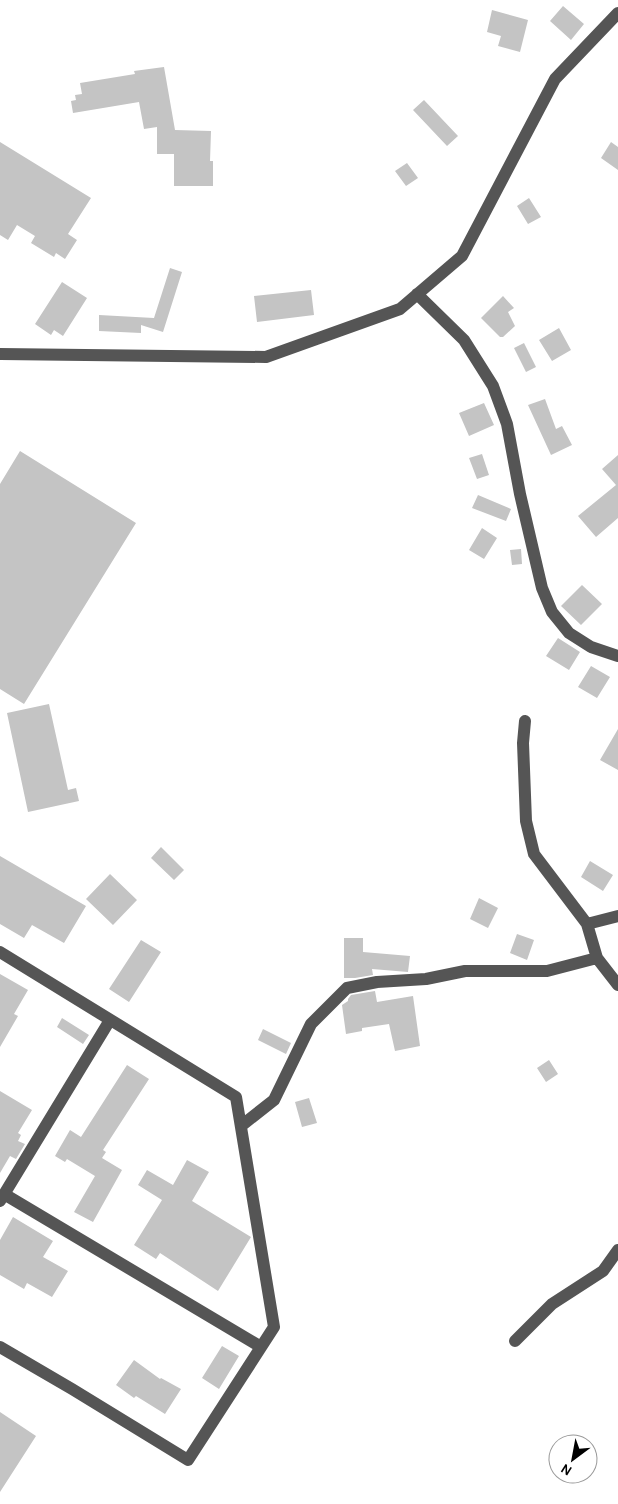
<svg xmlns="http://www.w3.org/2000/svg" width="618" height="1504" viewBox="0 0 618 1504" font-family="Karla,sans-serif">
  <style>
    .building { fill: #c4c4c4 }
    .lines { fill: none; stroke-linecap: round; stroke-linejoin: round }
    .minor { stroke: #555; stroke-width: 12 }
  </style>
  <rect width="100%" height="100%" fill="#fff"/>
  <path class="building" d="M563,6L584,24L571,40L550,21Z
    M492,10L528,20L520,52L498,46L501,36L487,32Z
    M164,67L175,130L211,131L210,161H213V186H174V154H157V127L144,129L139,102L73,113L71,101L76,100L75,95L82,94L80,83L135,74L134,71Z
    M424,100L458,136L447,146L413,110Z
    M0,142L91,198L68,234L77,240L65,259L56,253L54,257L31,243L35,236L17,225L8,240L0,235Z
    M611,142L618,147V170L601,158Z
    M407,163L418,178L406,186L395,171Z
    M529,198L541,217L528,224L517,206Z
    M170,268L182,272L163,332L141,325V333L99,331V315L154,318Z
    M62,282L87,298L63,336L54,330L51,335L35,324Z
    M311,290L314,315L257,322L254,296Z
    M503,296L514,308L508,312L515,326L503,337H500L481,318Z
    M559,328L571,350L552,361L539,340Z
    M524,343L536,367L526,372L514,348Z
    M545,399L556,429L562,426L572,445L551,455L528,405Z
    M484,403L494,425L469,436L459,413Z
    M20,451L136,523L24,704L0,689V484Z
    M482,454L489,475L477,479L469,458Z
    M618,455V518L596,537L578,516L616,485L602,469Z
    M478,495L511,509L506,521L472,508Z
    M482,528L497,538L484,559L469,550Z
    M521,549L522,564L512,565L510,550Z
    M582,585L602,604L581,625L561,606Z
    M558,638L580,652L569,670L546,656Z
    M591,666L610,677L597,698L578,687Z
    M49,704L68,790L76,788L79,801L28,812L7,713Z
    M618,729V770L600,760Z
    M161,847L184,870L174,880L151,858Z
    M0,856L86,906L64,943L32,925L24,938L0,924Z
    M590,861L613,875L603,891L581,877Z
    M110,874L137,900L113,925L86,899Z
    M479,898L498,908L488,928L470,919Z
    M517,934L534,940L527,960L510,953Z
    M344,938H363V952L410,956L408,972L372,969L373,975L355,978H344Z
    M141,940L161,952L129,1002L109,989Z
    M0,974L28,990L14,1014L18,1016L0,1047Z
    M375,991L377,1002L413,996L420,1046L395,1051L389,1024L362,1028V1031L346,1034L342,1005L348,1001V999L351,995Z
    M62,1018L89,1035L83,1044L57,1027Z
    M263,1029L291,1043L286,1054L258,1040Z
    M549,1060L558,1074L546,1082L537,1068Z
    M127,1065L149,1079L103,1150L106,1152L102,1158L122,1170L93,1222L74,1212L95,1176L67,1159L65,1162L55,1156L70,1130L81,1137Z
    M0,1091L32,1110L18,1133L21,1135L18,1141L25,1144L16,1159L10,1156L0,1173Z
    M309,1098L317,1123L302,1127L295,1102Z
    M187,1160L209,1172L192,1201L251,1237L218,1291L160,1253L156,1259L134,1245L162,1200L138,1185L147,1170L173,1185Z
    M13,1217L53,1241L43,1257L68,1271L52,1297L27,1283L24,1289L0,1275V1240Z
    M222,1346L239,1356L219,1389L202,1378Z
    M134,1360L160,1379L161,1378L181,1389L165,1414L136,1396L134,1398L116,1385Z
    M0,1412L36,1436L0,1492Z"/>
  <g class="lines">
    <path class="minor" d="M417,294L464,340L493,386L507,424L520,494L542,588L552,612L569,633L591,647L618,656
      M0,354L266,357L400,309L462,256L555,79L618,13
      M525,721L523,743L526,821L534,854L587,924L597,958L618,985
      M587,924L618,916
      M0,952L236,1097L274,1327L188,1460L72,1389L0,1347
      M241,1126L274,1100L311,1024L347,988L377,982L426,979L465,971H547L597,958
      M4,1194L261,1347
      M0,1201L110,1020
      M515,1341L552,1304L603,1271L618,1250"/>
  </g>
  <g transform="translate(573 1459) rotate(212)"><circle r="24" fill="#ffffff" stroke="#999999"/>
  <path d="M0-4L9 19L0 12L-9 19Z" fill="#000000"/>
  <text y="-8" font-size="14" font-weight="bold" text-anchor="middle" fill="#000000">N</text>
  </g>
</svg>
